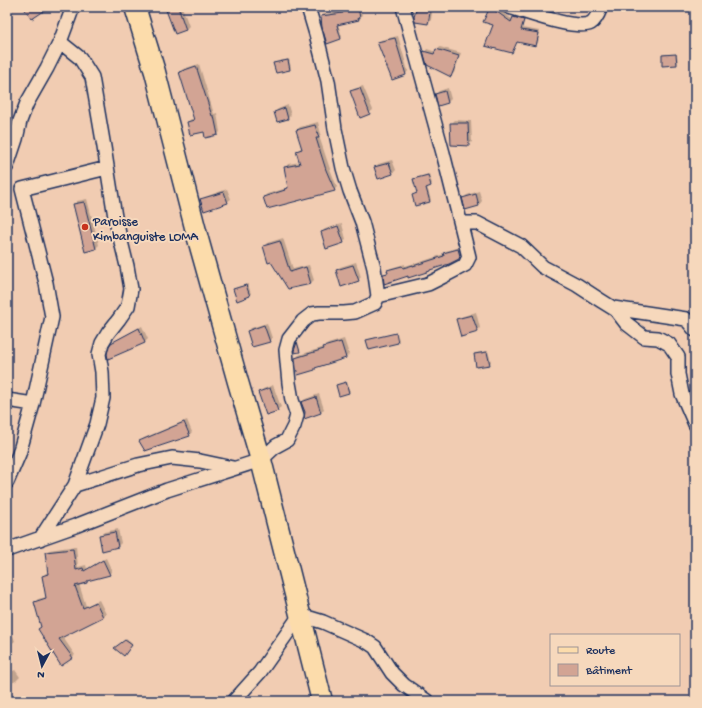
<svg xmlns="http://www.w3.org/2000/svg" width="702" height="708" viewBox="0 0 702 708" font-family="'Gochi Hand',sans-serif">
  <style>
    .shadow { fill: #0003 }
    .building { fill: #d2a494; stroke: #1b2f5e }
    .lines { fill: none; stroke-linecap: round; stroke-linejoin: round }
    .minor-casing { stroke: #1b2f5e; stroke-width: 16 }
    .primary-casing { stroke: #1b2f5e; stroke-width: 23 }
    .minor { stroke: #f6d8bc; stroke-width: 13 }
    .primary { stroke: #fcdcab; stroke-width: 20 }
    .poi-dot { fill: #c8321e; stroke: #f6d8bc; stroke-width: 1.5 }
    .labels { text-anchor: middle; stroke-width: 4; stroke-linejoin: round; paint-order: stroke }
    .poi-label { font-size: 13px; fill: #1b2f5e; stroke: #f6d8bc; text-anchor: start }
  </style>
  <rect width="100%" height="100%" fill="#f1ccb2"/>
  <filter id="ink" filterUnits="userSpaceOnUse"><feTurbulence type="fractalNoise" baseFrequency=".025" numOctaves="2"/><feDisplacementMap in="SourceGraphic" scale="8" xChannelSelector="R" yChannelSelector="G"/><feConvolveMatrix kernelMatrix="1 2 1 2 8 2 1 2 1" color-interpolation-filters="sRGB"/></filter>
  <g filter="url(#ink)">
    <path class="shadow" d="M166,7H182L189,26L186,29L175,33Z
      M342,7H360L362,15L358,19L338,24L342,37L340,39L322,16L324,14L344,12Z
      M418,7H433L431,20L428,23Z
      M491,7H496L513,20L516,15L525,18L522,28L540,31L538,43L536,45L495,25L485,21Z
      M550,7H566L562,11Z
      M398,36L408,71L406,74L379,43L381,40Z
      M440,47L461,53L454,73L451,75L425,52L427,49L436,52Z
      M664,54H677L678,63L677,64L663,55Z
      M289,59L291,68L290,69L275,63L276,62Z
      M199,64L214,114L217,113L220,132L217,135L188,122L191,119H194L180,72L183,69Z
      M363,86L373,110L369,113L351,92L354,89Z
      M448,88L451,99L448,102L439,104L436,94L439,91Z
      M288,105L291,115L288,118L278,121L275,112L278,109Z
      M455,120L471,121L472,142L468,145L451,124Z
      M318,122L321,134L319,136L329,166L337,187L334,190L264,197L267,194L287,188L289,186L285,168L288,164L300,162L297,151L301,148L303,147L297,130L300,127Z
      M392,160L396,170L392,174L375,168L378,164Z
      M429,174L432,184L427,187L431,200L430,201L416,205L413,195L418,192L414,180L415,178Z
      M227,189L231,199L227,202L202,200L205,197Z
      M479,191L482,201L479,205L464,198L467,195Z
      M87,199L99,245L96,248L74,205L77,201Z
      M342,224L346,239L343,242L322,232L325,229Z
      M283,238L293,269L309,265L314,280L311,283L289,288L264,246L267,243Z
      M460,247L462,252L458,258L384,275L388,271V270L391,268L405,264V266L415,263V264L444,254V253L446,251Z
      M356,262L361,277L358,280L337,270L340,267Z
      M248,284L251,294L250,296L237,300L234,289L235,288Z
      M476,312L480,328L477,331L457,320L461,317Z
      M267,323L272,338L269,341L248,331L251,328Z
      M142,326L148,339L145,342L109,357L112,344L116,340Z
      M397,333L399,340L398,342L369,349L368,341L369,339Z
      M344,339L349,354L346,357L318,366L315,369L296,358L299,355L325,347L328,344Z
      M298,342L300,350L299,351H295Z
      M488,351L491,362L489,364L475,354L476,353Z
      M347,382L350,391L349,392L337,385L338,384Z
      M273,385L281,407L277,410L260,392L263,389Z
      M319,394L324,409L320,413L306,412L302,402L305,399Z
      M187,420L192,432L189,435L141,441L144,438Z
      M118,529L121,543L118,546L100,536L104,532Z
      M76,546L78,567L86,565L87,569L106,558L112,571L109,574L89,579L87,582L79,584L86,606L99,600L106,614L103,617L62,636L75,655L72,657L39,629L42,626L35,602L38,599L47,597L43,576L46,573L49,572L46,553L49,550Z
      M12,633L15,641L11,644L7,646V634Z
      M127,639L132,644L124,654L116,648Z
      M15,670L20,677L16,681L7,685V674Z"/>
    <path class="building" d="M23,7H50L32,19Z
      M175,7H178L186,30L175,34L166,10Z
      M341,7H358L360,18H358L359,20L337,25L341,39L327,44L322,28L321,16L343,13Z
      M417,7H431L428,24L415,22L414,17Z
      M490,7L511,22L513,17L524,20L521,30L539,33L536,46L517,42L512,53L485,46L493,25L483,22Z
      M395,38L406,75L392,80L377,42Z
      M436,49L459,56L451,77L427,65L423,51L434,54Z
      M676,54L677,65L662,66V55Z
      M288,60L290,70L276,73L273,63Z
      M196,66L212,116H214L218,135L205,138L204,132L190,135L187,122L194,120L179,72Z
      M360,88L370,114L360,118L350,91Z
      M445,91L448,103L438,106L435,94Z
      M285,108L288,119L277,122L274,112Z
      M450,123H468L469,146L451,145Z
      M315,125L319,138H316L326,170L335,191L267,209L263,197L285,190L284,189L288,188L284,167L300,164L296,151L302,149L296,130Z
      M389,163L393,174L378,179L374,167Z
      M428,175L431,186L426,188L430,202L415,206L412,195L417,193L413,179Z
      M224,192L228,203L204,211L200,199Z
      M476,194L479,206L465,210L462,198Z
      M84,202L96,249L85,252L73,204Z
      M338,226L344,243L326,249L321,232Z
      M280,241L290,272L306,267L311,284L288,289L271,262L268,263L263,246Z
      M458,249L460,256L459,259L449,264L430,270V271L408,278V276L384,284L383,274L388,273L387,270L402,266L403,268L413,265V266L444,256L443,253Z
      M353,265L359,281L341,287L336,270Z
      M246,285L250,296L237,301L233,289Z
      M472,315L478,332L461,337L456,319Z
      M264,325L270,342L252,347L247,331Z
      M139,328L145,343L108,359L107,354L109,346L111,343Z
      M396,333L398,343L369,350L366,340Z
      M297,342L300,352L294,353V351Z
      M341,342L346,358L315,368V370L298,375L296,368L295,358L324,349L323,347Z
      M487,352L490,365L476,367L474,354Z
      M346,382L349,393L339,396L336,385Z
      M270,388L278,411L266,415L258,392Z
      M316,397L321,413L304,419L305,412L301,402Z
      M184,422L190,436L145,451L139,441Z
      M115,532L118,547L102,551L99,535Z
      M73,549L76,570L83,568L84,571L103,560L110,575L87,581V583L75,586L83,608L96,602L103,617L59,639L73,658L61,666L38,629L41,627L34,602L46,598L42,576L48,574L45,552Z
      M125,640L132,645L124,656L114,648Z"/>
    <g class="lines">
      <defs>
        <path id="minor" d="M509,7C527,12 576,31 591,23C596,20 599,12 601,7
          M7,166L16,139L20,121L27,103L47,68L60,42L73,7
          M461,223H477L521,246L543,267L577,285L600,300L616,310L626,323L644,337L658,338L669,344L678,357V374L682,394L695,424
          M378,296L428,284L440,278L465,265L469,257L443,153L403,7
          M613,308L686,319L695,330
          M7,400L33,404L52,317L46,283L22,189L107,168
          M7,482L19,454L33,404
          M75,485L138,465L172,458L200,461L233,468
          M40,539L75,485L97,424L103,398L102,372L99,354L102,343L108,333L119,319L128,306L131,289L127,266L115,217L104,147L92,77L80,58L60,42
          M7,550L75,526L167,490L261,460L276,446L287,440L294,426L297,415L292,400L289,383L287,362L286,350L289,339L303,321L312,314L319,313H344L355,312L375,303L378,296L374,268L362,222L350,191L343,168L335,129L328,81L316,34L308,7
          M234,701L260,672L300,615L323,622L366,641L375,647L392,673L404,685L427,701"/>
        <path id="primary" d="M135,7L155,72L198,239L238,382L261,460L322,701"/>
      </defs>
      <use href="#minor" class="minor-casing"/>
      <use href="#primary" class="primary-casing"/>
      <use href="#minor" class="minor"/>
      <use href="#primary" class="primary"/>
    </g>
  </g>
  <circle class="poi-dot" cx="85" cy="227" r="4"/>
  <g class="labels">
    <g class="poi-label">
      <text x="93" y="225">Paroisse<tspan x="93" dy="15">Kimbanguiste LOMA</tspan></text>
    </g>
  </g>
  <rect width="702" height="708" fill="none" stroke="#f6d8bc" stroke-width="24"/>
  <rect x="12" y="12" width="678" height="684" fill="none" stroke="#1b2f5e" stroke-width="1.5" filter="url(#ink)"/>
  <rect x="550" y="634" width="130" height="52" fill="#f6d8bc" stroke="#9e9496"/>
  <rect x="558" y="647" width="20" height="6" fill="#fcdcab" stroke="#9e9496"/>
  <text x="586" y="654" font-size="12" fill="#1b2f5e">Route</text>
  <rect x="558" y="664" width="20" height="12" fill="#d2a494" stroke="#9e9496"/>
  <text x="586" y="674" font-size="12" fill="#1b2f5e">Bâtiment</text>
  <g transform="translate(42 666) rotate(187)" stroke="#f6d8bc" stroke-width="3" paint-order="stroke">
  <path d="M0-3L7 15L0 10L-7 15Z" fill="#1b2f5e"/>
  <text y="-6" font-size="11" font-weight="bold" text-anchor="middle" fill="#1b2f5e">N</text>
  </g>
</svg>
